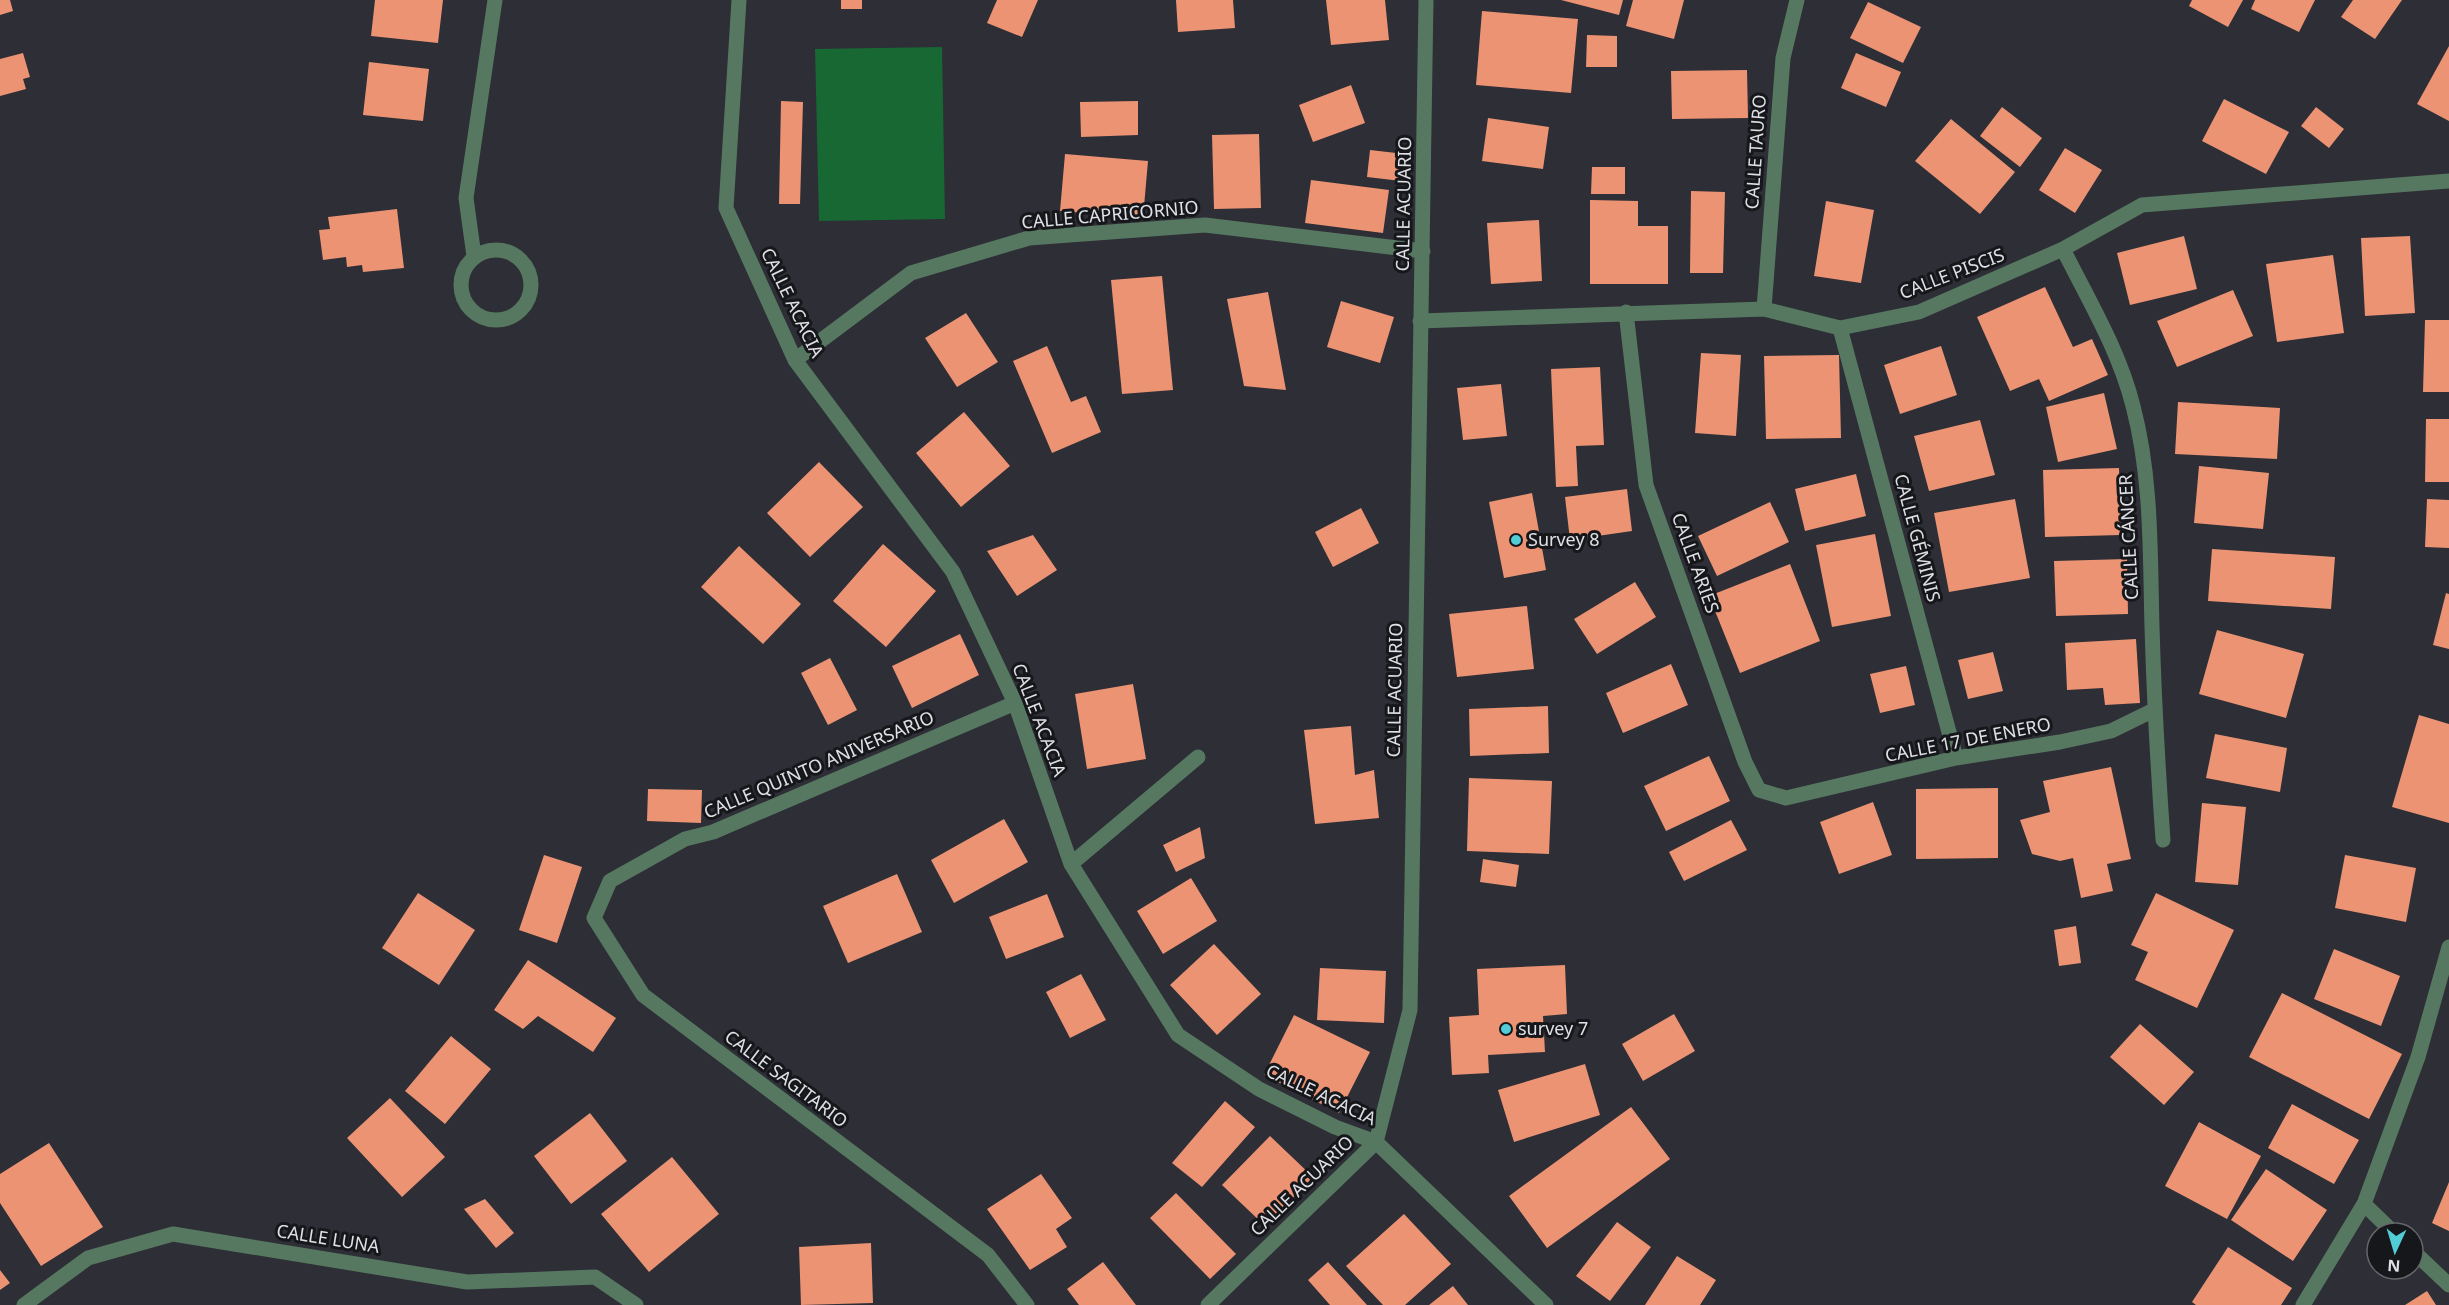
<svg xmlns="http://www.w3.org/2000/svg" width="2449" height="1305" viewBox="0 0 2449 1305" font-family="'Noto Sans',sans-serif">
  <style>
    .green { fill: #186834 }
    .building { fill: #ec9374 }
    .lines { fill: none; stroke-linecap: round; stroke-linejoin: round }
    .minor { stroke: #577860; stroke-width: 15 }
    .poi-dot { fill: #52ccd6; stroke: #16171a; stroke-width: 2 }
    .labels { text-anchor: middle; stroke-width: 6; stroke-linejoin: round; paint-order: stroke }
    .street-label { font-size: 18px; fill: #dfe0e5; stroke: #16171a }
    .poi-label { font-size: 18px; fill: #dfe0e5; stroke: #16171a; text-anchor: start }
  </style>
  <rect width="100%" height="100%" fill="#2d2e36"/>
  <path class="green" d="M942,47L945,219L819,221L815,49Z"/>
  <path class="building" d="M0,0H10L13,11L0,15Z
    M375,0H443L438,43L371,36Z
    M841,0H862V9H841Z
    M997,0H1038L1022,37L987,23Z
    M1176,0H1233L1235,28L1178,32Z
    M1326,0H1385L1389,40L1331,45Z
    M1561,0H1623L1619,15Z
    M1633,0H1684L1674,39L1626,26Z
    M2192,0H2243L2228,27L2189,6Z
    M2255,0H2315L2299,32L2251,9Z
    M2353,0H2402L2375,39L2341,17Z
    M1868,2L1921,27L1903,63L1850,38Z
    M1482,11L1578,19L1571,93L1476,85Z
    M1587,35L1617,36V67H1586Z
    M2449,46V121L2417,104Z
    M23,53L30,77L23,79L26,89L0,96V59Z
    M1856,53L1901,72L1886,107L1841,88Z
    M369,62L429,69L423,121L363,115Z
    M1747,70L1748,118L1672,119L1671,71Z
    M1351,85L1365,123L1313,142L1299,105Z
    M2224,99L2289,132L2266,174L2202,141Z
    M781,101L803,102L800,204H779Z
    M1138,101V135L1081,137L1080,102Z
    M2002,107L2042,138L2020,167L1980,136Z
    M2316,107L2344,129L2329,148L2301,126Z
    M1488,118L1549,127L1543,169L1482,161Z
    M1951,119L2015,172L1980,214L1915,161Z
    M1259,134L1261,208L1214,209L1212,135Z
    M2065,148L2102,170L2075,213L2039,190Z
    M1370,150L1405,154L1401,181L1367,177Z
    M1065,154L1148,161L1143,218L1060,211Z
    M1592,167H1625V194H1591Z
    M1311,180L1389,190L1383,233L1305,223Z
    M1691,191L1725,192L1723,273H1690Z
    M1590,200L1638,201V226H1668V284H1590Z
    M1826,201L1874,210L1861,283L1814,276Z
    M397,209L404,268L363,272L362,265L347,267L346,257L323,260L319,230L330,229L328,217Z
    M1539,220L1542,281L1491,284L1487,223Z
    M2184,236L2197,289L2130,305L2117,253Z
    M2410,236L2415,313L2365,316L2361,238Z
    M2333,255L2344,333L2277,342L2266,264Z
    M1162,276L1173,390L1122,394L1111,280Z
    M2045,287L2073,347L2092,339L2108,375L2049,401L2039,379L2010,391L1977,317Z
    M2233,290L2253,336L2177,367L2157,321Z
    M1268,292L1286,390L1244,386L1227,299Z
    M1341,301L1394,317L1380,363L1327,347Z
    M966,313L998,362L957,387L925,338Z
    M2425,320H2449V392H2423Z
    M1047,346L1071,402L1086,396L1101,432L1052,453L1013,361Z
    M1941,346L1957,395L1900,414L1884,365Z
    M1701,353L1741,355L1736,436L1695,433Z
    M1839,355L1841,438L1766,439L1764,356Z
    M1600,367L1604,445L1576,446L1578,486L1556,487L1551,369Z
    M1501,384L1507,436L1463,440L1457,388Z
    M2104,393L2117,449L2058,462L2046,407Z
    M2178,402L2280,408L2277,459L2175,454Z
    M964,412L1010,466L961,507L916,453Z
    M2426,419H2449V482H2425Z
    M1980,420L1995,475L1929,491L1914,436Z
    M819,462L863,507L810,557L767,513Z
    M2199,466L2269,473L2263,529L2194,523Z
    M2119,468L2121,535L2045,537L2043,470Z
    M1856,474L1866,516L1805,531L1795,489Z
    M1627,489L1632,531L1570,540L1565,497Z
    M1532,493L1546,570L1504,578L1489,502Z
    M2015,499L2030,578L1949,592L1934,513Z
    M2427,499L2449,500V548L2425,547Z
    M1770,502L1789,542L1717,576L1698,536Z
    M1361,508L1379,543L1333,567L1315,532Z
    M1875,534L1891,616L1832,627L1816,545Z
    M1033,535L1057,570L1017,596L987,551Z
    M883,544L936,591L886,647L833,601Z
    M739,546L801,604L763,644L701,587Z
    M2212,549L2335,557L2331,609L2208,601Z
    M2127,559L2128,614L2056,616L2054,561Z
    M1790,564L1820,641L1740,673L1709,596Z
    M1635,582L1656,617L1597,654L1574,619Z
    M2446,593L2449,594V649L2433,645Z
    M1527,606L1534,669L1457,677L1449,614Z
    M2217,630L2304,654L2286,718L2199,694Z
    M960,634L979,675L912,708L892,666Z
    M2136,639L2140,703L2105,705L2103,688L2067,690L2065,643Z
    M1993,652L2003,691L1968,699L1958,660Z
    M830,658L857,710L828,725L801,673Z
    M1671,664L1688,705L1623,733L1606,693Z
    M1906,666L1915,705L1880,713L1870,674Z
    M1133,684L1146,759L1087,769L1075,694Z
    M1548,706L1549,753L1470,756L1469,709Z
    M2419,715L2449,724V823L2392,807Z
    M1351,726L1355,775L1374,770L1379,818L1315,824L1304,730Z
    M2215,734L2287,748L2280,792L2206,778Z
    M1709,756L1730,801L1666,831L1644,786Z
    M2111,767L2131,859L2107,864L2113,891L2081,898L2073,858L2060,861L2032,854L2020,820L2050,812L2043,781Z
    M1469,778L1552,781L1549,854L1467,851Z
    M1998,788V858L1916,859V789Z
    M648,789L702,790L701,823L647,821Z
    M1873,802L1892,855L1839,874L1820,822Z
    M2202,803L2246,807L2238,885L2195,882Z
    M1004,819L1028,862L954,903L931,860Z
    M1731,820L1747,850L1684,881L1669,852Z
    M1200,827L1205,858L1176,872L1163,845Z
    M544,855L582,867L557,943L519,930Z
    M2345,855L2416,868L2406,922L2335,908Z
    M1483,859L1519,865L1516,887L1480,882Z
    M897,874L922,932L848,963L823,906Z
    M1191,878L1217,921L1163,954L1137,911Z
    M418,893L475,930L439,985L382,948Z
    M2156,893L2234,930L2197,1008L2135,980L2148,952L2131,945Z
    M1047,894L1064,937L1006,959L989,917Z
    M2076,926L2081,963L2059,966L2054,930Z
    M1214,944L1261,994L1217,1035L1170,985Z
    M2334,949L2400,976L2381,1026L2314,999Z
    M528,960L616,1018L593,1052L538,1016L523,1029L494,1010Z
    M1565,965L1567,1014L1543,1016L1545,1052L1488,1055L1489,1073L1452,1075L1449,1017L1479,1015L1477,969Z
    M1320,968L1386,971L1384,1023L1317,1020Z
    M1081,974L1106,1020L1070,1038L1046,992Z
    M2282,993L2402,1054L2369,1119L2249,1057Z
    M1674,1014L1695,1051L1643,1081L1622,1044Z
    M1294,1015L1370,1052L1339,1113L1264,1075Z
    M2140,1024L2194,1072L2164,1105L2110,1057Z
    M451,1036L491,1069L445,1124L405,1091Z
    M1585,1064L1600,1115L1514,1142L1498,1090Z
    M390,1098L445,1157L402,1197L347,1138Z
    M1225,1101L1255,1127L1202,1187L1172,1163Z
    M2292,1104L2359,1140L2334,1184L2268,1148Z
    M1631,1107L1670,1159L1547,1248L1509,1196Z
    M590,1113L627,1161L571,1204L534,1156Z
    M2199,1122L2261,1156L2227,1219L2165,1186Z
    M1270,1136L1313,1177L1265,1226L1222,1185Z
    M49,1143L103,1227L41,1266L0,1203V1174Z
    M672,1157L719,1214L649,1272L601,1214Z
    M2266,1169L2327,1210L2293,1261L2231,1220Z
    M1041,1174L1072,1218L1056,1229L1067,1247L1030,1270L987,1209Z
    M2449,1182V1231L2432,1223Z
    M1176,1193L1236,1254L1210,1279L1150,1218Z
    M485,1199L514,1233L496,1248L464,1209Z
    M1404,1214L1451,1264L1405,1305H1383L1346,1266Z
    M1617,1222L1651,1247L1610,1301L1576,1276Z
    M871,1243L873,1303L801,1305L799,1247Z
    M2228,1247L2292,1288L2281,1305H2196L2192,1302Z
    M1677,1256L1716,1280L1700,1305H1645Z
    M1103,1262L1136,1305H1079L1067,1289Z
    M1328,1262L1367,1305H1330L1308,1280Z
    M0,1270L10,1283L0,1290Z
    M1453,1286L1468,1305H1429Z
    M2427,1291L2436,1305H2405Z"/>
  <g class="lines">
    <path class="minor" d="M739,0L726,208L795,360L953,572L1015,703L1071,864L1178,1035L1259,1089L1335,1127L1376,1142L1546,1305
      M2063,249C2088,299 2119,350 2133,406C2152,478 2150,553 2152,627C2154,698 2158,769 2163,840
      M461 285a35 35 0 1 1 70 0a35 35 0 1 1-70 0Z
      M474,256L466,198L495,0
      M1764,309L1783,58L1797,0
      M1626,312L1646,485L1745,762L1759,790L1786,798L1956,758L2060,742L2111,731L2154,710
      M1420,321L1764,309L1840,328L1919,312L2063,249L2142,205L2449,181
      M1840,328L1956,758
      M795,360L911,273L1029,238L1205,225L1423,251
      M1015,703L713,832L685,839L610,881L594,918L643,995L988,1255L1027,1305
      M1071,864L1198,757
      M2364,1204L2394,1233
      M2413,1251L2449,1285
      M24,1305L88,1258L173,1234L467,1282L595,1277L636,1305
      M1208,1305L1376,1142L1410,1010L1426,0
      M2303,1305L2364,1204L2418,1057L2449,947"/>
  </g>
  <g class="poi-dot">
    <circle cx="1516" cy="540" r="6"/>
    <circle cx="1506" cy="1029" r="6"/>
  </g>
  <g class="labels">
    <g class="street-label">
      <text transform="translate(1756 152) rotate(-86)" y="6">CALLE TAURO</text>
      <text transform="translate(1404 204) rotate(-89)" y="6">CALLE ACUARIO</text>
      <text transform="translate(1110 215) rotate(-5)" y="6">CALLE CAPRICORNIO</text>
      <text transform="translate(1952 274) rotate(-21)" y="6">CALLE PISCIS</text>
      <text transform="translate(792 303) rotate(64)" y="6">CALLE ACACIA</text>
      <text transform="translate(2129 537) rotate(-93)" y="6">CALLE CÁNCER</text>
      <text transform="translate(1917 538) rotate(75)" y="6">CALLE GÉMINIS</text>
      <text transform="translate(1695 563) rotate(70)" y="6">CALLE ARIES</text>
      <text transform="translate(1395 690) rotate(-89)" y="6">CALLE ACUARIO</text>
      <text transform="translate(1039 720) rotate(69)" y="6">CALLE ACACIA</text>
      <text transform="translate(1968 740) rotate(-11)" y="6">CALLE 17 DE ENERO</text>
      <text transform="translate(819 765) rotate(-23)" y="6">CALLE QUINTO ANIVERSARIO</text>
      <text transform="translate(786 1079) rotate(37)" y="6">CALLE SAGITARIO</text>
      <text transform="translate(1321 1095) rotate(25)" y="6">CALLE ACACIA</text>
      <text transform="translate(1302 1186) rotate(-44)" y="6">CALLE ACUARIO</text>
      <text transform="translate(328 1239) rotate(9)" y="6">CALLE LUNA</text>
    </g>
    <g class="poi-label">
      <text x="1528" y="546">Survey 8</text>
      <text x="1518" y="1035">survey 7</text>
    </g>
  </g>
  <g transform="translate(2395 1251) rotate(184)"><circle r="28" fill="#16171a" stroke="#66676b" stroke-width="1.5"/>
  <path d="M0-4.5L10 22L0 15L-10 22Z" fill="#52ccd6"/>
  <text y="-9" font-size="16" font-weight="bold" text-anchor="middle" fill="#dfe0e5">N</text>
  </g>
</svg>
